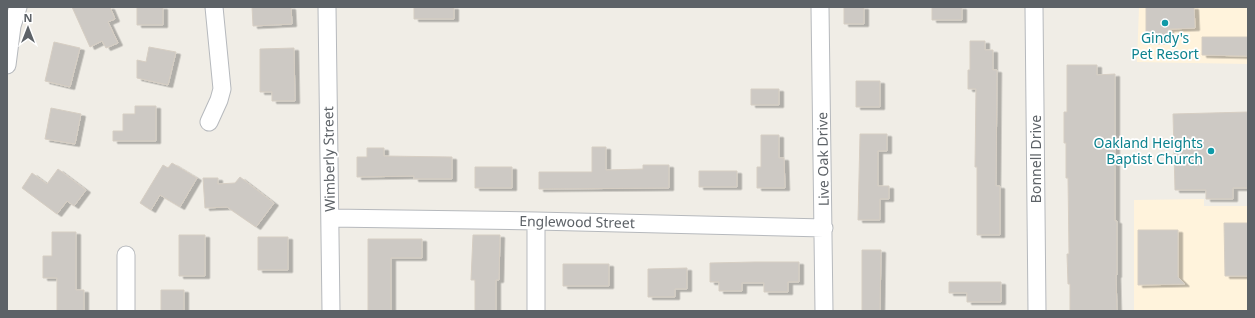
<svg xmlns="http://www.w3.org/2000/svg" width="1255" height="318" viewBox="0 0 1255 318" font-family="'Noto Sans',sans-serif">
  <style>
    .commercial { fill: #fff3dc }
    .building { fill: #cdc9c4; stroke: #d6cec3; filter: url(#shadow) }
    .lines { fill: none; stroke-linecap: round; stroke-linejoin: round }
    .minor-casing { stroke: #b6b9bd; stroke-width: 19 }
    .minor { stroke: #fff; stroke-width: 17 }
    .culture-dot { fill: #0f9aa8; stroke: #fff; stroke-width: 1.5 }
    .labels { text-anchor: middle; stroke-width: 3.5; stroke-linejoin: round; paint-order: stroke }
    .culture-label { font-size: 14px; fill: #0d838f; stroke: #fff }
    .street-label { font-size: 14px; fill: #5d6267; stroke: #fff }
  </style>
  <defs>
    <filter id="shadow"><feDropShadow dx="4.5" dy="2.5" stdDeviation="0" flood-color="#0004"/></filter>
  </defs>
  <rect width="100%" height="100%" fill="#f0ede6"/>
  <path class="commercial" d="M1139,7H1248V64L1137,62Z
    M1204,199V206H1248V311H1134V200Z"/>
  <path class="building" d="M72,7H110L115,19L108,22L118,43L106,48L102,41L90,47Z
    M137,7H163V25H137Z
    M252,7H291L292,24L253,26Z
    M414,7H454V19H414Z
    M844,7H864V24H844Z
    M932,7H962V20H932Z
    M1146,7H1194L1195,28L1169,29V35L1164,41H1146Z
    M1202,37H1248V56L1202,55Z
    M970,41H985V50H993V70H997L996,186H1000V235H977V167H975L976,89H968V70H970Z
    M54,42L80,48L70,87L45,81Z
    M149,47L176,52L168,85L137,78V60L146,62Z
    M294,48L295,101H272V92H260V49Z
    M1067,65H1097V75L1115,74V221H1117V275H1116L1117,311H1070V284H1068L1067,254H1069L1068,178H1066V143H1064V112H1067Z
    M856,81H880V107H856Z
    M751,89H779V105H751Z
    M135,106H156V141H113V131H123V114H135Z
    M51,108L81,114L75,144L45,139Z
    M1248,112V188H1233V199H1206V190H1175L1173,114Z
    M860,134H887V151H878V186H889V199H880V220H858Z
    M761,135H779V158H784L785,188H757V167H761Z
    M592,147H606V170L643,169V165H669V188L539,189V172H592Z
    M367,148H384V156L452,157V179H414V176L357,177V157H367Z
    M172,163L197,178L180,207L160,195L151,210L140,203L163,165L168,168Z
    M475,167H512V188H475Z
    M58,169L86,190L74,206L67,201L57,214L22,188L32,173L47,184Z
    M699,171H737V187H699Z
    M240,177L274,203L256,227L227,207L205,208L203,178H218V184L235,183Z
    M1224,223H1248V276H1225Z
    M1138,230H1178V277L1185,284L1138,285Z
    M52,232H76V290H84V311H57V278H43V256H52Z
    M179,235H205V276H179Z
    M473,235H500L499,280H496V311H475V280H471Z
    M258,237H288V270H258Z
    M368,239H422V258H391V311H368Z
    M862,250H881L880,311H862Z
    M755,262H799V282H788V292H764V283H742V291H719V282H710V263Z
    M563,264H609V286H563Z
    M687,268V289H675V297H648V269Z
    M949,282H1001V302H967V293H949Z
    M161,290H184V311H161Z"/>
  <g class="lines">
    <defs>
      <path id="minor" d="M327,7L331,311
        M820,7L824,311
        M1034,7L1037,311
        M7,65L12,26L18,7
        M209,122L219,100L222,89L214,7
        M330,218L536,221L824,228
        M126,311V255
        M536,311V221"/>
    </defs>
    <use href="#minor" class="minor-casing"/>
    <use href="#minor" class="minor"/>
  </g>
  <g class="culture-dot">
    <circle cx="1165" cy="23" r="4"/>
    <circle cx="1211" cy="151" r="4"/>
  </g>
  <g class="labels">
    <g class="culture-label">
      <text x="1165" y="43">Gindy's<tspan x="1165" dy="16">Pet Resort</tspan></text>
      <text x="1203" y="148" text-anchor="end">Oakland Heights<tspan x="1203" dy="16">Baptist Church</tspan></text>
    </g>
    <g class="street-label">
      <text transform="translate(329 159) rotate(-91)" y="5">Wimberly Street</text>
      <text transform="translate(823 159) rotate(-91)" y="5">Live Oak Drive</text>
      <text transform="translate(1036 159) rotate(-90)" y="5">Bonnell Drive</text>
      <text transform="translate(577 222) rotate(1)" y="5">Englewood Street</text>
    </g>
  </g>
  <rect width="1255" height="318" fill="none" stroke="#5d6267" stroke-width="16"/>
  <g transform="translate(28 28)" stroke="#ffffff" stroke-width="3" paint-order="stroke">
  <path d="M0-3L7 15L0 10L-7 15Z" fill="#5d6267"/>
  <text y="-6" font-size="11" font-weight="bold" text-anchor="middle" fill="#5d6267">N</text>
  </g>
</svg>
